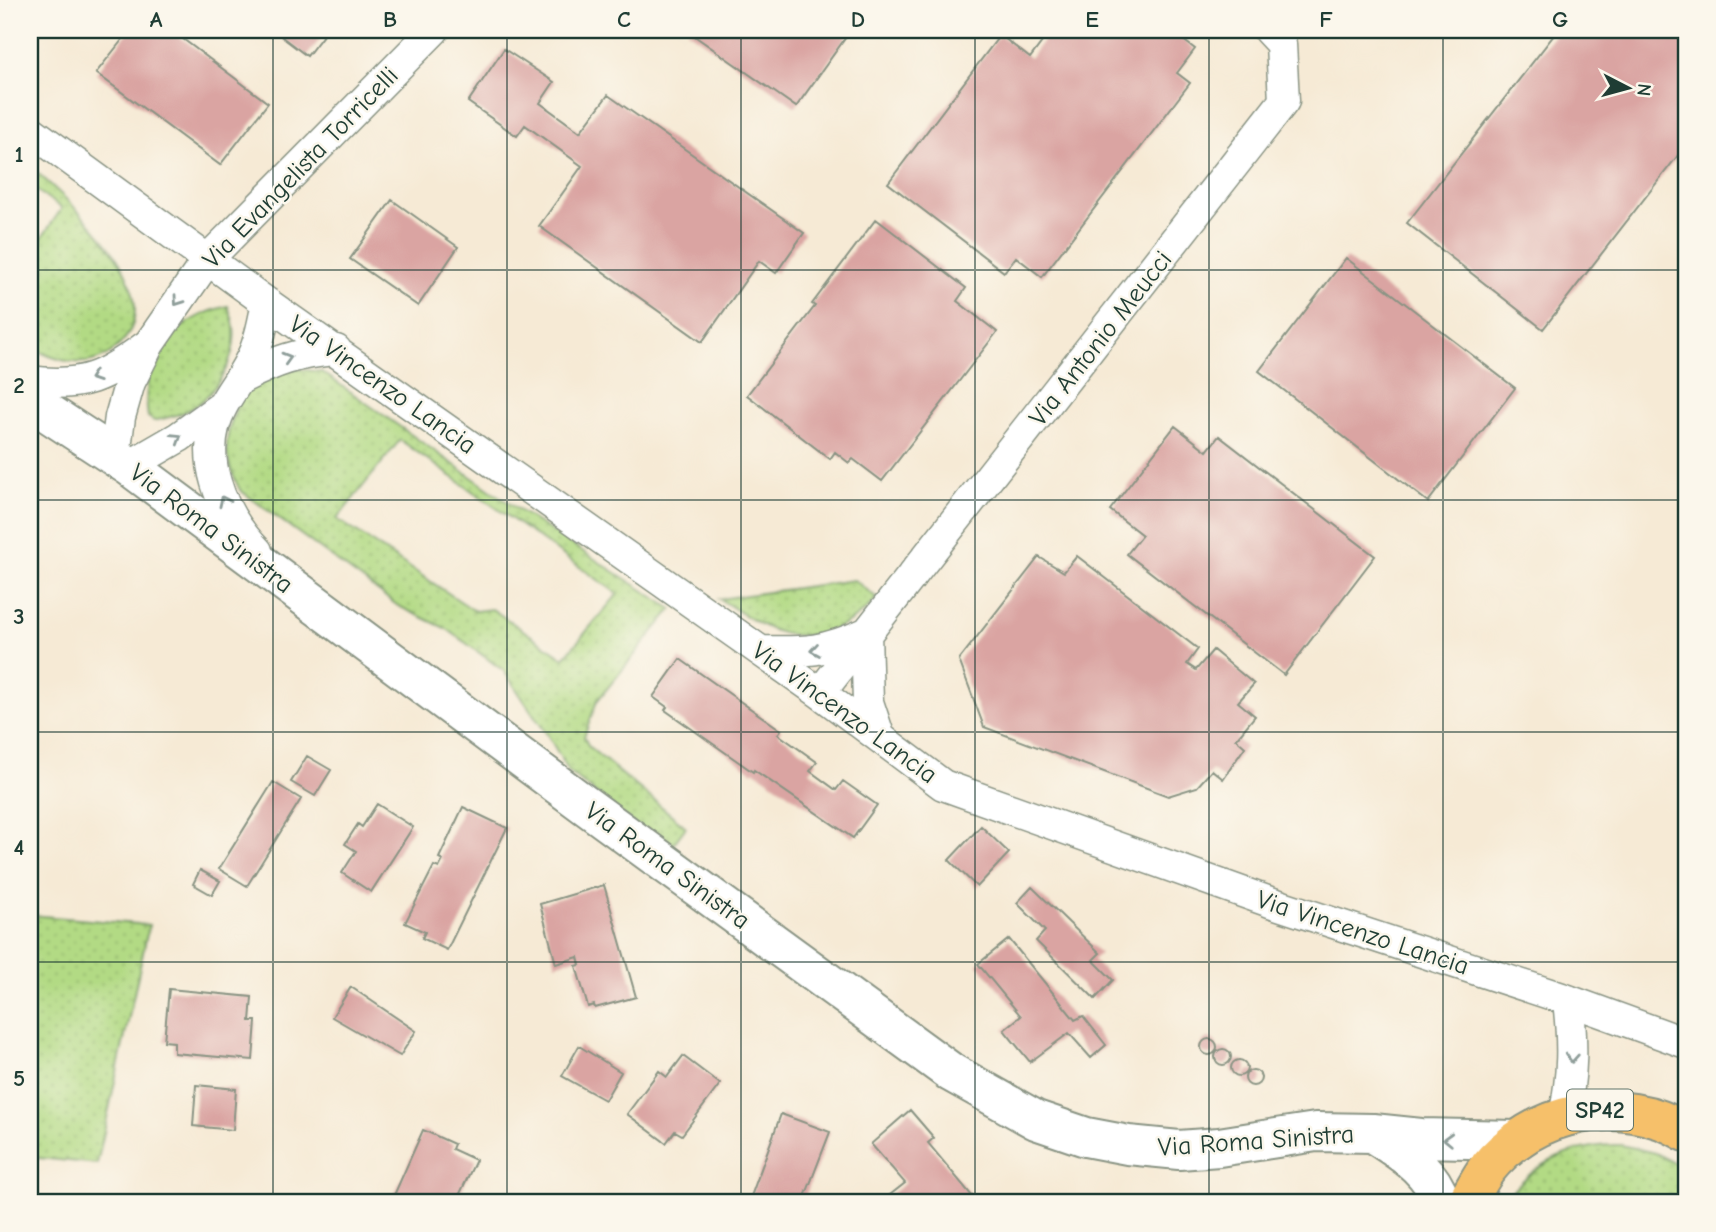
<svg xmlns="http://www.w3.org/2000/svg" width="1716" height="1232" viewBox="0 0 1716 1232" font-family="'Comic Neue',sans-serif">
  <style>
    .grass { fill: url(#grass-dots); stroke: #688c5c; stroke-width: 2; fill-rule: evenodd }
    .building { fill: #daa4a2 }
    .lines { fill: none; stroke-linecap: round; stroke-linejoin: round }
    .minor-casing { stroke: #8a9484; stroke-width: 33 }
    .tertiary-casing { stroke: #8a9484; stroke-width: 42 }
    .primary-casing { stroke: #8a9484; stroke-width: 42 }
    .minor { stroke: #fff; stroke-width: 30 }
    .tertiary { stroke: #fff; stroke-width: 38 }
    .primary { stroke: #f6c06b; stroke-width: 38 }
    .oneway { stroke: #8f9e9a }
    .grid { fill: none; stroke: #1f3d34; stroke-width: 2; stroke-opacity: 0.55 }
    .labels { text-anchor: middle; stroke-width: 5; stroke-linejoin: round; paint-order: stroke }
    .shield { fill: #fbf7ec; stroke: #61756b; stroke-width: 2 }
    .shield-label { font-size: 24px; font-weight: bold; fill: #1f3d34 }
    .street-label { font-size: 26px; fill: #1f3d34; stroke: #fbf7ec }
    .neatline { fill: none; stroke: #1f3d34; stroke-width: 2.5 }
    .grid-label { font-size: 23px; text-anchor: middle; font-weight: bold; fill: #1f3d34 }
  </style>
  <defs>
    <pattern id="grass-dots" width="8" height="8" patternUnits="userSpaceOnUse" patternTransform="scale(1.75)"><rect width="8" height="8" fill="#b2da84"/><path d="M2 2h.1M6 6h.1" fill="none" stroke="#99bc73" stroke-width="1.8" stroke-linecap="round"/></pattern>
  </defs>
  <rect width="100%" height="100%" fill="#fbf7ec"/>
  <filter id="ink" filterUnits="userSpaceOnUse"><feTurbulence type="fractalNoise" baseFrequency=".0143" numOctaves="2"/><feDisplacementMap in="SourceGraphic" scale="14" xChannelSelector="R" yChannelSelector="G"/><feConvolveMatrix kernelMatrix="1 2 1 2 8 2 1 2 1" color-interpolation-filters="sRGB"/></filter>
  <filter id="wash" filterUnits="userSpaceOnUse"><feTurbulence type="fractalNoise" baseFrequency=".00686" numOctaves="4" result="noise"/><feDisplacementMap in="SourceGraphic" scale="28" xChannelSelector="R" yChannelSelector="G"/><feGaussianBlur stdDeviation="1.57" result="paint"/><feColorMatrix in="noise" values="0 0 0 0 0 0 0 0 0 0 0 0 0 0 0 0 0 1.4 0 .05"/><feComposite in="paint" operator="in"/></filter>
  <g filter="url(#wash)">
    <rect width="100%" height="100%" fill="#f6ead5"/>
    <path class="grass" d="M30,166C71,203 185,299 110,353C84,371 55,360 30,347V255L62,208L30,186Z
      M228,306C230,313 234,321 234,328C238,359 214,397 187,411C177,416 165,418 154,421L148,417C139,359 173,319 228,306Z
      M289,368L322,372L520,511L672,609L597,701L584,737L589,747L686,827L668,851L569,772L550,739L504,671L447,629L398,606L240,490C218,448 227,434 242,392ZM400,440L618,594L564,658L492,609L475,611L337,519Z
      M854,580L877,598C852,627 814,644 776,631C756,625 737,609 719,599Z
      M30,915L149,925L97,1164L30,1157Z
      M1621,1145L1655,1153L1686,1169V1202H1504C1532,1163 1574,1144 1621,1145Z"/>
    <g id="blocks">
      <path class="building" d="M130,30H171L268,103L220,165L96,73Z
        M288,30H327L307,56L282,37Z
        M686,30H851L796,107Z
        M1051,30H1170L1195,49L1177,73L1190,83L1042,277L1016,257L1004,272L888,183L1000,35L1030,58Z
        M1558,30H1686V145L1543,329L1407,223Z
        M504,49L554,82L540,103L580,132L608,95L804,233L776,273L759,261L702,342L539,226L582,166L525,125L517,136L468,102Z
        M392,200L458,247L418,306L350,259Z
        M876,219L966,288L957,301L997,332L882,481L853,459L849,463L835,452L830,459L747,395L815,306L812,304Z
        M1346,258L1515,388L1428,502L1259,371Z
        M1175,426L1207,451L1219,436L1375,556L1284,675L1127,554L1142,535L1110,510Z
        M1077,556L1198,649L1187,664L1196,670L1213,650L1254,684L1238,702L1255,716L1236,739L1245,747L1223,779L1212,770L1197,787L1168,796L984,727L959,660L1039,557L1064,572Z
        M680,659L781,730L778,734L817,762L810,771L836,790L843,781L877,805L853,838L754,770L753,772L665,710L667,707L653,697Z
        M307,756L331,770L315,796L291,782Z
        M273,782L301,799L247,886L219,869Z
        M377,804L413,827L371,892L342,873L356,851L345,844L358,824L362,827Z
        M463,807L507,828L447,950L422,938L425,932L405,923L434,866L439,868L443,860L439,858Z
        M981,826L1009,853L977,887L949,860Z
        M200,870L220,881L212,895L193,884Z
        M604,885L636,997L595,1008L594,1005L588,1007L576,966L580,965L578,957L556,964L540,904Z
        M1032,887L1100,953L1093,960L1113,980L1095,999L1036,941L1045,931L1017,903Z
        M1009,939L1075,1020L1083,1016L1106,1045L1091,1058L1069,1033L1030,1062L1004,1030L1021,1016L978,964Z
        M351,987L416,1031L400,1056L332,1017Z
        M169,989L252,997L250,1021H256L253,1060L174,1053V1042L164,1041Z
        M1201 1047a8 8 0 1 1 16 0a8 8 0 1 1-16 0Z
        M579,1046L621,1072L605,1100L562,1076Z
        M1215 1057a8 8 0 1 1 16 0a8 8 0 1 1-16 0Z
        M683,1056L720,1084L682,1135L675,1131L666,1143L627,1114L659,1071L667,1077Z
        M1231 1068a8 8 0 1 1 16 0a8 8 0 1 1-16 0Z
        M1245 1078a8 8 0 1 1 16 0a8 8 0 1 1-16 0Z
        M196,1085L236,1089L233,1130L193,1126Z
        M910,1110L934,1138L928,1143L977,1202H881L905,1183L871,1144Z
        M781,1114L830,1132L803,1202H749Z
        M423,1130L454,1144L452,1149L476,1160L456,1202H391Z"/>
    </g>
  </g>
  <g filter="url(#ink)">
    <use href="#blocks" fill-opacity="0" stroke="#8a9484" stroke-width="2"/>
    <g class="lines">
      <defs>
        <path id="minor" d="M30,130L267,303L820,693L943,785L1270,902L1568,1000L1683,1042
          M242,378C276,361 297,353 336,350
          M30,381C83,388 104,377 146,346
          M115,456L120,417L130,382L149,344L208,259L434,30
          M129,466L179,437L222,406
          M257,551C221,514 195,454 223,405C234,385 250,367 257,344C262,331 264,316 267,303
          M866,633L868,702L880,738
          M761,651C807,652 824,652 866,633
          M820,693L1284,101L1281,44L1268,30
          M1564,1117C1573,1072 1573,1044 1568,1000"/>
        <path id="tertiary" d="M30,401L129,466L585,805L952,1073L1036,1120L1086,1137L1128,1145L1179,1150L1219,1147L1316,1132L1373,1133L1421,1138L1517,1140
          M1374,1134C1402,1153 1430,1168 1441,1202"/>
        <path id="primary" d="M1467,1202C1473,1192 1479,1180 1486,1170C1532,1110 1622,1093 1686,1132"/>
      </defs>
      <use href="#minor" class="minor-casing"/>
      <use href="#tertiary" class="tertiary-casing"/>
      <use href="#primary" class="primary-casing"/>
      <use href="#minor" class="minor"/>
      <use href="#tertiary" class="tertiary"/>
      <use href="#primary" class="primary"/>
    </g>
    <defs><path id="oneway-chevron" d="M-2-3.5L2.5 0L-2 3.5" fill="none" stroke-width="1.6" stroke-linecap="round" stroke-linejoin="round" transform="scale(1.75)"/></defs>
    <g class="oneway">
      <use href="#oneway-chevron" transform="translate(178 301) rotate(125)"/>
      <use href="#oneway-chevron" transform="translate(287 358) rotate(-16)"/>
      <use href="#oneway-chevron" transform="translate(94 377) rotate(161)"/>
      <use href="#oneway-chevron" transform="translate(177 438) rotate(-32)"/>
      <use href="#oneway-chevron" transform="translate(224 501) rotate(-115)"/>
      <use href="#oneway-chevron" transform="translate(815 650) rotate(171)"/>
      <use href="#oneway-chevron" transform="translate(1572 1058) rotate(94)"/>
      <use href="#oneway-chevron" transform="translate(1448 1139) rotate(-178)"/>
    </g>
  </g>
  <path class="grid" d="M273,30V1202M507,30V1202M741,30V1202M975,30V1202M1209,30V1202M1443,30V1202M30,270H1686M30,500H1686M30,732H1686M30,962H1686"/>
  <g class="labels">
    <rect class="shield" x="1567" y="1089.5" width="66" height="41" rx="5"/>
    <g class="shield-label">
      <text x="1600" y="1118">SP42</text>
    </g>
    <g class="street-label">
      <text transform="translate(300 167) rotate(-46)" y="9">Via Evangelista Torricelli</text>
      <text transform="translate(1100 338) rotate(-52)" y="9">Via Antonio Meucci</text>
      <text transform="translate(383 384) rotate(35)" y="9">Via Vincenzo Lancia</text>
      <text transform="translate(212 528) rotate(37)" y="9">Via Roma Sinistra</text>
      <text transform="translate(845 712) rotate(36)" y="9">Via Vincenzo Lancia</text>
      <text transform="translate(668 865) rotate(36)" y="9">Via Roma Sinistra</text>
      <text transform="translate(1363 932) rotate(18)" y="9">Via Vincenzo Lancia</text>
      <text transform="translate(1256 1140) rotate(-4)" y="9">Via Roma Sinistra</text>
    </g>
  </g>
  <rect width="1716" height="1232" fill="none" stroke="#fbf7ec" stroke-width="77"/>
  <g transform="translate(1628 88) rotate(96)" stroke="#fbf7ec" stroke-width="5" paint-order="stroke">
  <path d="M0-5L12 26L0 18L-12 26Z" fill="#1f3d34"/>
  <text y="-10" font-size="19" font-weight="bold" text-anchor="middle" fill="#1f3d34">N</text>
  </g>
  <rect x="38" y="38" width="1640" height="1156" class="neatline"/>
  <g class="grid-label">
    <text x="156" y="27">A</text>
    <text x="390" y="27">B</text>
    <text x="624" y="27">C</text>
    <text x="858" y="27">D</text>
    <text x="1092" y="27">E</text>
    <text x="1326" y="27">F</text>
    <text x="1560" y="27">G</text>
    <text x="19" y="162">1</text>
    <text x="19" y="393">2</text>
    <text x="19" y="624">3</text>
    <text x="19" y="855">4</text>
    <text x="19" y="1086">5</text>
  </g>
</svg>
